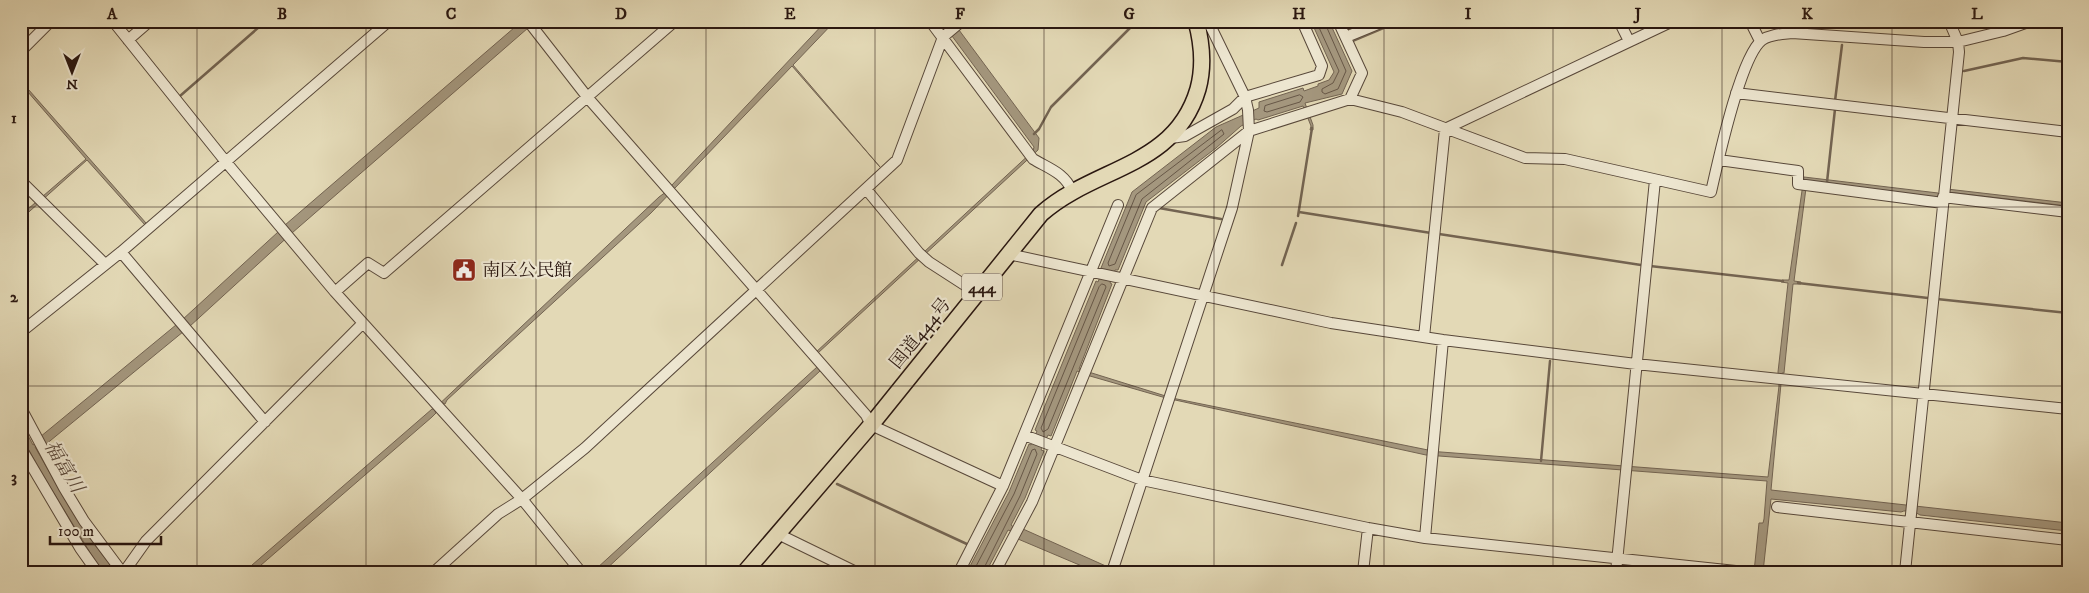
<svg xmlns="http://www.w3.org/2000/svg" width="2089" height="593" viewBox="0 0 2089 593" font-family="'IM FELL DW Pica','Noto Serif JP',serif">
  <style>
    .water { fill: #a4977e; stroke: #736452 }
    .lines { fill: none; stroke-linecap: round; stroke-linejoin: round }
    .shore { stroke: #675747; stroke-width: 1 }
    .stream { stroke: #736452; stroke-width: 2.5 }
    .minor-casing { stroke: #58483a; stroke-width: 12 }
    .highway-casing { stroke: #2a1710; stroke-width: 18 }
    .minor { stroke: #ede6d0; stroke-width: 10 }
    .highway { stroke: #e3d9b6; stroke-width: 15 }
    .grid { fill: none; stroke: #2a1710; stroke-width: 1; stroke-opacity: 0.55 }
    .labels { text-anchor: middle; stroke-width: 4.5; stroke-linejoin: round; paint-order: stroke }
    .shield { fill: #ede6d0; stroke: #64554a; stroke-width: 1 }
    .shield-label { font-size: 16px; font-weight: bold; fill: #2a1710 }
    .poi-label { font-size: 18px; fill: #2a1710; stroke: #ede6d0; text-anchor: start }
    .street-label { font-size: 18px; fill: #2a1710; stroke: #ede6d0 }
    .water-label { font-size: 19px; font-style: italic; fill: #5b4a3c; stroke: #ede6d0 }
    .neatline { fill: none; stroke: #2a1710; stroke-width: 2 }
    .grid-label { font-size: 16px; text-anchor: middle; font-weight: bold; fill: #2a1710 }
  </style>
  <rect width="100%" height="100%" fill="#e3d9b6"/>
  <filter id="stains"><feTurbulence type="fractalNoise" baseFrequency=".004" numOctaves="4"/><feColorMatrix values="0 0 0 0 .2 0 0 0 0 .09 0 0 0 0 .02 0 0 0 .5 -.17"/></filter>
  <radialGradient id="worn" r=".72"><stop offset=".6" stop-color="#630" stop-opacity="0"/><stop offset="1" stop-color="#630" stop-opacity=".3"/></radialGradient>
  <path class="water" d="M522,21L528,28L292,233L189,327L45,445L43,443L35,447C60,490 83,535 117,572H102L36,464L21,475V467L25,464L27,467L35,461L21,436V422L33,445L41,440L40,437L182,320L278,232L281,235L285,225Z
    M826,21H835L793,65L880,167L792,66L651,213L447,400L445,404L443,403L435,411L436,413L432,417L253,572H244L432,409H434L659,197L670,189L671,186Z
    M940,21H952L950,24L957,32L959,30L1039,138L1038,150L818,353L820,371L603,572H596V569L817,367L815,353L1033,151L1034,147L952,36L954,35L947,26L944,27Z
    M1311,21H1329L1352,71L1342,94L1305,103L1313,125V130H1310L1311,126L1303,106L1258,120L1256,119L1241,126L1216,148L1146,202L1118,270H1115L1110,283L1112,284L1079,369L1172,398L1428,450V451L1768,477L1779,386L1778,372L1788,283L1781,282L1782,280H1789L1804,177L1938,193L1940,196L1937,198L1806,188L1794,281L1801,282V284H1793L1784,373H1782L1771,490L2068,523V531L1920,515C1915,512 1908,509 1901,512L1771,499L1763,572H1754L1759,523H1763L1764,519L1767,481L1426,455L1166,398L1090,376L1077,371L1051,436L1048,435L1041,450L1044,451L1025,498L1011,525L1015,528L1013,532L1008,530L986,572H967L1009,492L1029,444L1031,445L1037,431L1035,430L1096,281L1098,282L1103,269L1101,268L1132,192L1216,127L1259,108V102L1303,88L1304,91L1318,86V84L1329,80L1334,72Z
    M21,81L146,223L145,225L87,160L21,219V215L86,159L21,84Z
    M1947,189L2068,203V206L1947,192Z
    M1023,529L1108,567L1124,572H1096L1018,539Z"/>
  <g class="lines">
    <path class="shore" d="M1316,21L1339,71L1333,83L1322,89V92L1325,94L1338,89L1346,71L1324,21
      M1300,95L1303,97L1300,102L1267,112L1264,111L1265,106Z
      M1222,130L1224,134L1142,199L1115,264L1109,266L1108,263L1136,195Z
      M1102,284L1105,285L1106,287L1048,429L1043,432L1041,428L1099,287Z
      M973,572L1014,494L1032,450L1035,449L1037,454L1020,496L982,572"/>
    <path class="stream" d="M1674,26L1684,21
      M1350,42L1400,21
      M1964,71L2023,58L2068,62
      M180,96L266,21
      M1835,101L1842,45
      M1034,134L1039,129L1051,107L1137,21
      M1827,182L1835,109
      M1159,208L1221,219
      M1299,212L1431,233
      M1298,216L1312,128
      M1439,234L1641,265
      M1282,265L1296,223
      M1650,266L1783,281
      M1798,283L1928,298
      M1937,299L2068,313
      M1541,461L1550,361
      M837,484L969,545"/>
    <defs>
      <path id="minor" d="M113,21L226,162L335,292L522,499L581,572
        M528,21L588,98L866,415L871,425L1003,486
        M930,21L1033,159C1048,168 1065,173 1072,191
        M1338,21L1362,73L1350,99
        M1619,21L1629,41
        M1750,21L1760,41
        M1346,37L1385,21
        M128,40L150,21
        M21,51L51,21
        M1736,93L2068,132
        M1445,129L1673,21
        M1171,138L1185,136L1233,109L1245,97L1319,75L1322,66L1302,21
        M1719,160L1798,171V184L1943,203
        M21,181L105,264
        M866,189L919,253L929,262L977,293
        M1943,197L2068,212
        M121,252L265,422
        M1008,254L1331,323L1443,340L1636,364L2068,409
        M335,292L368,263L384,273L675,21
        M21,332L121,252L389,21
        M1424,337L1445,129
        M21,408L64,488L84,521L122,572
        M1024,435L1142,480L1368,528L1425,538L1745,572
        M21,448L80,548L97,572
        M1777,507L2068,540
        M778,534L856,572
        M1425,538L1443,340
        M124,572L146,541L363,323
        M434,572L498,514L522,499L585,448L897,160L943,37L962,21
        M959,572L1003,486L1118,205
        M995,572L1032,502L1152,208L1249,131L1350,99L1402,112L1525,158L1565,159L1711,192C1718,162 1740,57 1762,40C1771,34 1782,34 1792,33L1924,42H1958L2003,31L2031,21
        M1112,572L1232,208L1249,131L1248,110L1245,97L1208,21
        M1363,572L1368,528
        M1616,572L1655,180
        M1905,572L1959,52L1958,42L1949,21"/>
      <path id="highway" d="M745,572L871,425L1041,214C1095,166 1175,168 1198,89C1204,67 1202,43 1196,21"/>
    </defs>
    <use href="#minor" class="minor-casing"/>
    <use href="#highway" class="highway-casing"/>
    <use href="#minor" class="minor"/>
    <use href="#highway" class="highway"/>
  </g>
  <path class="grid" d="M197,21V572M366,21V572M536,21V572M706,21V572M875,21V572M1044,21V572M1214,21V572M1384,21V572M1553,21V572M1722,21V572M1892,21V572M21,207H2068M21,386H2068"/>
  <defs>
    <symbol id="civic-square" viewBox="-11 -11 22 22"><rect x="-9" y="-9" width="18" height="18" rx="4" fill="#8f2418" stroke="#ede6d0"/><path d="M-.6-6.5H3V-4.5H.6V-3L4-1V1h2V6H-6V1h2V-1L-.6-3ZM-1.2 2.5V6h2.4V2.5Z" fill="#fff"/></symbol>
  </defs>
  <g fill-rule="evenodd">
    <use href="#civic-square" x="450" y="256" width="28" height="28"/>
  </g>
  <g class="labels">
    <rect class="shield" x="962" y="273.5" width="40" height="27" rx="4"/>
    <g class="shield-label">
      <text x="982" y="293">444</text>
    </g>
    <g class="poi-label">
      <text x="482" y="276">南区公民館</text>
    </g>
    <g class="street-label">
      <text transform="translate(920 333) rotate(-51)" y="6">国道444号</text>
    </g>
    <g class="water-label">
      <text transform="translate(65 466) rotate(59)" y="7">福富川</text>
    </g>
  </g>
  <rect width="2089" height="593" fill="none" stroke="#e3d9b6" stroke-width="55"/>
  <g transform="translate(72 72) rotate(180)" stroke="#ede6d0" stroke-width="4" paint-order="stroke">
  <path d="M0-4L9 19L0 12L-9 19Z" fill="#2a1710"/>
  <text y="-8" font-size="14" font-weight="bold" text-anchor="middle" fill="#2a1710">N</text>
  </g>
  <path d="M50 536v8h111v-8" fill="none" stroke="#2a1710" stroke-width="2.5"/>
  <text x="58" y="536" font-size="15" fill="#2a1710" stroke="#ede6d0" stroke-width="4" paint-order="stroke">100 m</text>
  <rect x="28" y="28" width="2034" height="538" class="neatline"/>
  <g class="grid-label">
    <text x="112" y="19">A</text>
    <text x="282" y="19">B</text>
    <text x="451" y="19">C</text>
    <text x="621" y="19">D</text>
    <text x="790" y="19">E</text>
    <text x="960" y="19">F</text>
    <text x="1129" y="19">G</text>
    <text x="1299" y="19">H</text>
    <text x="1468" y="19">I</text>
    <text x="1638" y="19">J</text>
    <text x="1807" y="19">K</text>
    <text x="1977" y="19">L</text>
    <text x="14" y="123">1</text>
    <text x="14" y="302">2</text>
    <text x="14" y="482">3</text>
  </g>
  <rect width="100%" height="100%" filter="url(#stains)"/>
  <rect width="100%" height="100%" fill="url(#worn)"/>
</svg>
